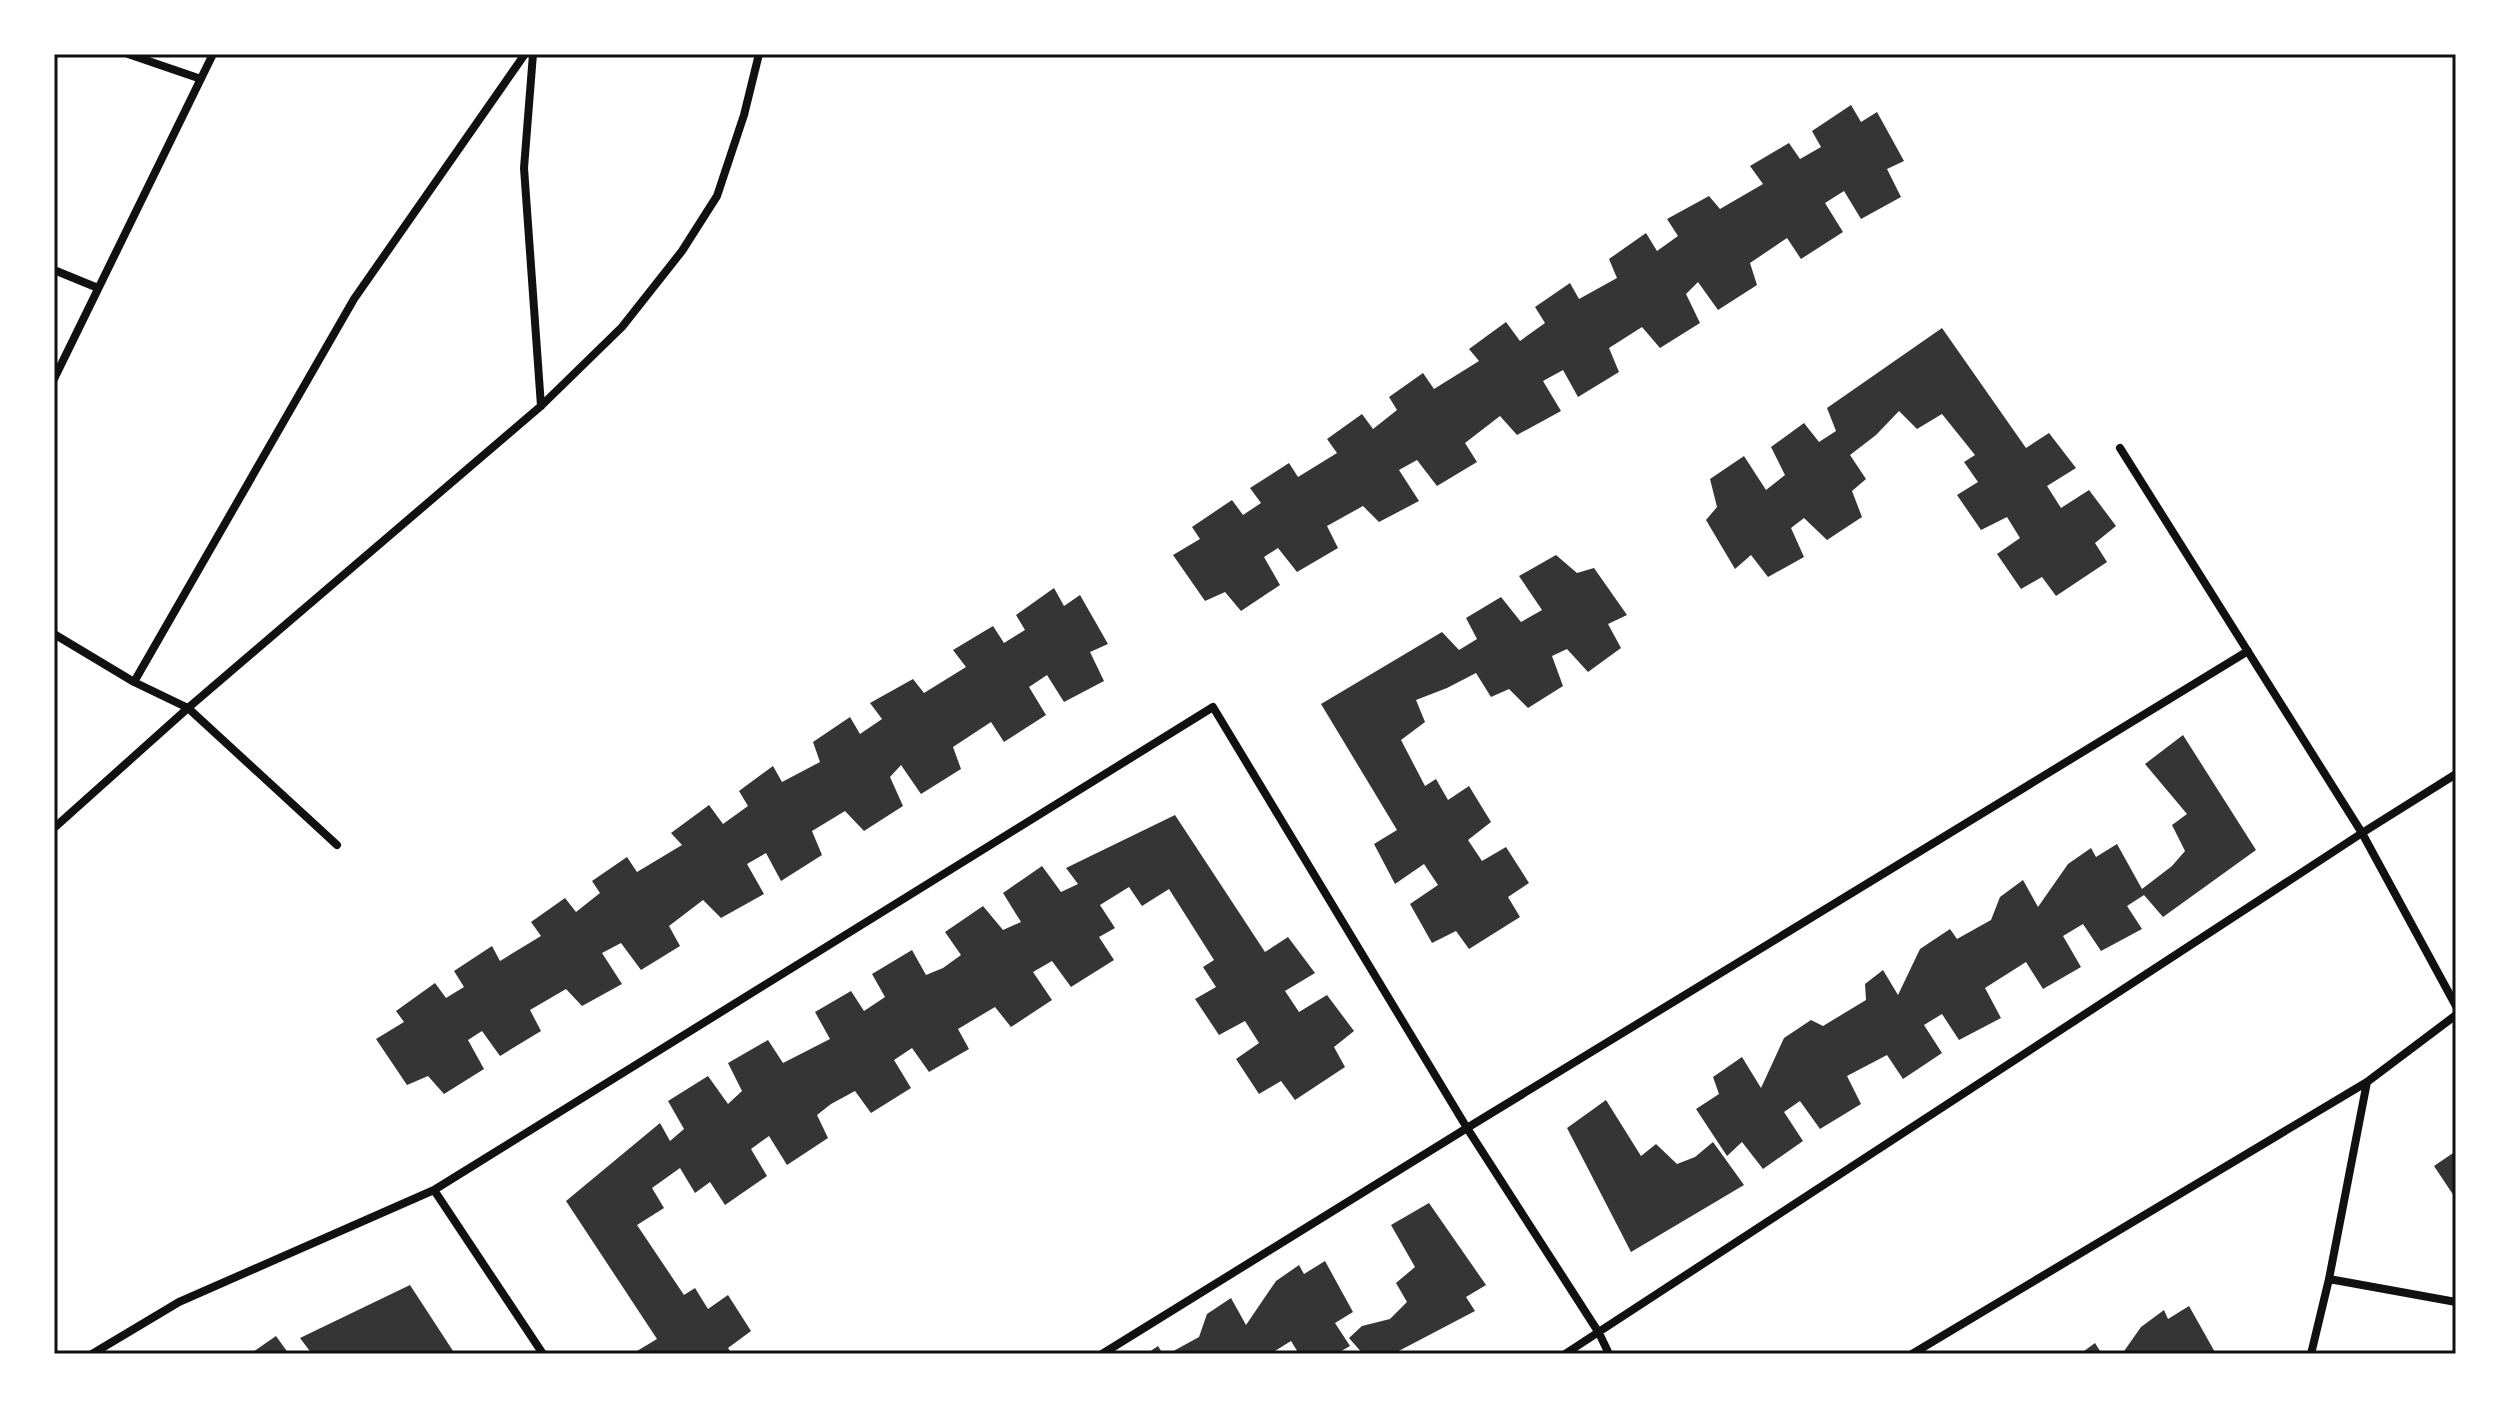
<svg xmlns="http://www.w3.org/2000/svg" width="2510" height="1408" viewBox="0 0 2510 1408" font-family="'Golos Text',sans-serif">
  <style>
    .building { fill: #353535 }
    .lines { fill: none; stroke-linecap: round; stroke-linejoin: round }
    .minor { stroke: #111; stroke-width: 8 }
    .neatline { fill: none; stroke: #111; stroke-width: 3 }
  </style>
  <rect width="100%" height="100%" fill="#fff"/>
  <path class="building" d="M1851,105L1861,122L1877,112L1904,161L1887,169L1901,197L1861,219L1844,191L1825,203L1843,232L1801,259L1787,238L1750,263L1757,285L1718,310L1698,282L1686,294L1700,323L1660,348L1642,327L1609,348L1619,372L1578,397L1563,370L1543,381L1561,411L1517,435L1500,416L1465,443L1477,462L1437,486L1417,460L1399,470L1419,501L1379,522L1363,506L1327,526L1338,548L1297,572L1278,548L1264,557L1280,585L1241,611L1225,592L1205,601L1173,555L1200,539L1192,527L1232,500L1243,515L1261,503L1250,488L1289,463L1298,477L1337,453L1327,439L1362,414L1373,429L1397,410L1389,397L1423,373L1434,389L1479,361L1469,349L1506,322L1520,341L1545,323L1535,307L1570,283L1579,299L1617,278L1609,259L1646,233L1657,251L1678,236L1667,219L1709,196L1720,209L1763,184L1750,166L1789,143L1800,159L1821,147L1812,131Z
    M1942,328L2026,448L2049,433L2076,468L2047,486L2061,508L2089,490L2116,526L2095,543L2107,562L2056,596L2042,577L2021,589L1997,554L2020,538L2007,517L1981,530L1957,495L1978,482L1964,462L1975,455L1942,414L1917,429L1899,411L1876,435L1850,455L1866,479L1852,491L1862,517L1827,540L1804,518L1791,528L1804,557L1768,577L1751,555L1735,569L1706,520L1717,507L1710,479L1744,456L1766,490L1785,475L1771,447L1804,423L1819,442L1836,431L1827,408Z
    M1556,555L1577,573L1594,568L1627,615L1608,624L1621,648L1588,672L1567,649L1552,656L1563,686L1528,708L1509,689L1491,697L1476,673L1447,688L1416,700L1425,722L1401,740L1425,786L1436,779L1448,800L1469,786L1491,822L1468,840L1482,861L1506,847L1529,883L1508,897L1520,917L1469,949L1456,931L1432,943L1410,904L1438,885L1424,864L1395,884L1374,844L1397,830L1321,704L1442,632L1459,650L1477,639L1466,618L1501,597L1521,622L1542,610L1519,576Z
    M1054,588L1064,606L1080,595L1108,644L1090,652L1104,681L1064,702L1047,675L1029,687L1046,715L1004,742L991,722L953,747L961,769L921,794L901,765L890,777L903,806L864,831L845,811L812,831L822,855L781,881L766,853L747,864L764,894L721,918L703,900L669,926L680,946L641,970L621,943L602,953L622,984L582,1006L566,989L530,1010L541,1031L500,1056L482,1031L468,1040L484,1069L444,1094L428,1076L407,1085L376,1039L404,1022L396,1011L435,983L446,998L464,987L454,971L492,946L500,961L541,936L531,922L565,898L576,912L600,893L592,881L627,857L637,872L682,845L671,833L709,805L723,824L748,806L739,791L773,766L782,782L820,762L813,742L850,717L860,734L882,719L870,703L913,679L924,693L966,667L953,650L993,626L1004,643L1025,630L1016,615Z
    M2183,735L2256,850L2163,917L2144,895L2127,906L2142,929L2101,951L2083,924L2063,936L2081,967L2043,989L2026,962L1985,988L2001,1018L1959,1040L1942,1014L1924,1025L1942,1053L1903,1079L1887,1055L1847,1076L1861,1104L1820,1129L1800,1101L1784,1112L1803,1141L1763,1169L1742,1142L1727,1156L1696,1109L1719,1094L1713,1077L1742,1057L1761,1088L1784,1038L1811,1020L1823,1026L1866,1000L1865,984L1883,970L1898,995L1920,949L1950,929L1957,939L1991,920L2000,897L2023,880L2038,907L2068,864L2091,848L2096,857L2117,844L2142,889L2172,866L2185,851L2172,825L2187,814L2145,764Z
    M1175,815L1265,952L1288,937L1315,973L1285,991L1299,1012L1327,995L1354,1031L1334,1047L1345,1067L1295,1100L1281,1081L1259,1094L1236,1059L1259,1043L1245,1021L1219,1035L1195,999L1216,987L1203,967L1214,960L1169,889L1142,906L1129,887L1100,905L1115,928L1099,937L1114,960L1071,987L1052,961L1033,972L1052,1000L1011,1027L995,1007L958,1029L969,1049L929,1072L912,1048L894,1060L911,1088L871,1113L855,1091L831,1104L817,1115L828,1138L787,1165L769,1136L751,1149L767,1176L725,1205L710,1182L695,1193L680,1168L652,1188L664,1208L637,1225L684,1295L695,1288L708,1309L728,1295L751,1331L728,1348L732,1354H632L657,1339L566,1201L660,1123L670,1141L684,1129L668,1101L708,1076L728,1104L742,1091L728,1063L768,1040L783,1063L830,1039L815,1012L851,991L864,1011L885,997L872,974L912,950L926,975L943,968L961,955L945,932L983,906L1003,930L1021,922L1003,893L1042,866L1061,892L1078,884L1066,868Z
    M1606,1100L1641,1156L1656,1144L1677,1164L1695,1157L1713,1142L1744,1185L1631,1252L1567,1128Z
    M2456,1151V1199L2434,1166Z
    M1429,1203L1486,1285L1466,1297L1475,1311L1393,1354H1363L1349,1338L1362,1326L1390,1319L1407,1302L1396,1283L1415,1267L1391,1225Z
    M1325,1261L1353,1312L1335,1323L1350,1346L1336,1354H1299L1291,1341L1270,1354H1168L1199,1337L1207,1314L1231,1298L1246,1325L1276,1281L1299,1265L1304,1274Z
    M410,1285L455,1354H312L300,1338Z
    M2189,1306L2216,1354H2122L2141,1327L2164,1310L2168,1319Z
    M276,1336L289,1354H250Z
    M2095,1343L2102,1354H2080Z
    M1158,1346L1163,1354H1146Z"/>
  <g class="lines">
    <path class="minor" d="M128,54L201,79
      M533,54L524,168L541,406
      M54,270L98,288
      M54,379L213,54
      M2120,448L2362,833L2456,1006
      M54,634L134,682L188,708L337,845
      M134,682L354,299L525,54
      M54,828L188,708L541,406L622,327L682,251L717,196L744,115L759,54
      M434,1190L543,1354
      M2329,1279L2456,1302
      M92,1354L179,1302L434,1190L1213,707L1467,1128L1599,1333L1609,1354
      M1102,1354L1467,1128L2248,651
      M1565,1354L2362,833L2456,774
      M1912,1354L2367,1082L2456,1015
      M2311,1354L2329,1279L2367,1082"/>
  </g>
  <rect width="2510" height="1408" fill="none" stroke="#ffffff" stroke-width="112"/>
  <rect x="56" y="56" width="2398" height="1296" class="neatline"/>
</svg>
